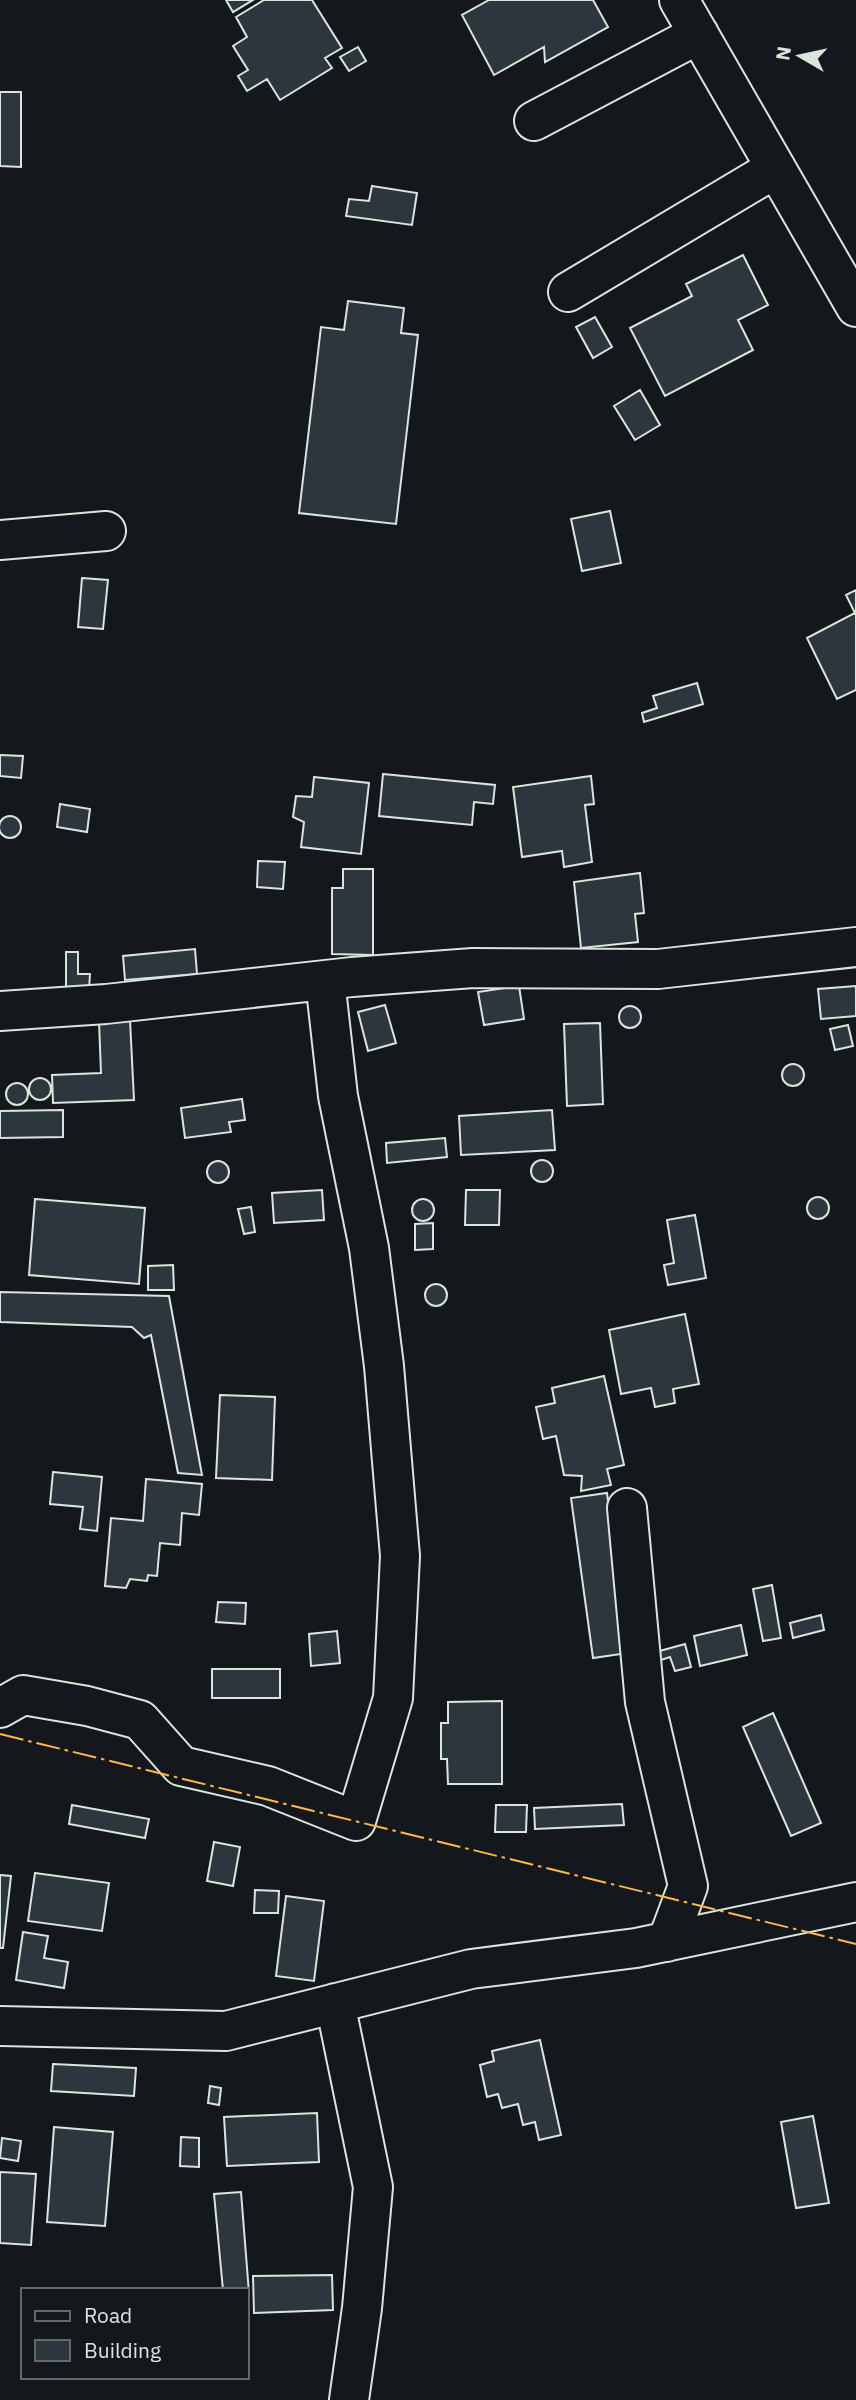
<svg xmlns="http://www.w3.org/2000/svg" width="856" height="2400" viewBox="0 0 856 2400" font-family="'IBM Plex Sans',sans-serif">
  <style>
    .building { fill: #2c363c; stroke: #d8e6dc; stroke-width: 2 }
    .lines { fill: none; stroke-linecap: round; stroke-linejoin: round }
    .minor-casing { stroke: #d8e6dc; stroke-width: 42 }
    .minor { stroke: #14181c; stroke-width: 38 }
    .power { stroke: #ffb74d; stroke-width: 2; stroke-dasharray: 24 5 3.5 5; stroke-linecap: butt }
  </style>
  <rect width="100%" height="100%" fill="#14181c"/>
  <path class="building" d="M226,0H253L233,12Z
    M264,0H312L342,48L325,58L332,68L280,100L267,79L247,91L238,76L248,70L233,46L247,37L236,17Z
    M489,0H593L608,27L545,62L544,47L494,75L462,15Z
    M358,47L366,61L349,71L340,57Z
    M0,92H21V167L0,166Z
    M372,186L417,193L412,225L346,216L349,199L369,201Z
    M743,255L768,305L738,320L753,350L665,396L630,328L692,296L686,284Z
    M348,301L404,308L401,333L418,335L396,524L299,513L321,327L344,330Z
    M595,317L612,347L593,358L576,327Z
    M640,390L660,425L635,440L614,406Z
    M610,511L621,563L582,571L571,519Z
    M82,578L108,580L103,629L78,627Z
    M856,590V690L837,699L807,638L855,613L846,595Z
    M697,683L703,704L644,722L642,713L657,708L653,696Z
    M0,755L23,756L21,778L0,776Z
    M383,774L495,785L493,804L474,802L472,825L379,816Z
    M591,776L594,804L585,805L592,862L564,867L562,851L522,857L513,787Z
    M314,777L369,783L361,854L301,847L304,822L293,817L296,796L312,797Z
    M60,804L90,809L87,832L57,827Z
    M-1 827a11 11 0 1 1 22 0a11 11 0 1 1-22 0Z
    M258,861L285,862L283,889L257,887Z
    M343,869H373V955L332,954V888H343Z
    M640,873L644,913L635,914L638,942L581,948L574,882Z
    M195,949L197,974L125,980L123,956Z
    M66,952H78V974H90L89,990L66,989Z
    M519,986L524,1019L484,1025L478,992Z
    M856,986V1016L821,1019L818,989Z
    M385,1005L396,1043L368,1051L358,1012Z
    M619 1017a11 11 0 1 1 22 0a11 11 0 1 1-22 0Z
    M130,1020L134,1100L53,1103L52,1075L101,1073L99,1021Z
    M600,1023L603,1104L567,1106L564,1024Z
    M848,1025L853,1046L835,1050L830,1029Z
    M782 1075a11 11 0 1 1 22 0a11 11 0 1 1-22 0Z
    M29 1089a11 11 0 1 1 22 0a11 11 0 1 1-22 0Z
    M6 1094a11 11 0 1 1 22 0a11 11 0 1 1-22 0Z
    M242,1099L245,1120L229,1122L231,1132L185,1138L181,1108Z
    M63,1110V1137L0,1138V1111Z
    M552,1110L555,1150L461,1155L459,1116Z
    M445,1138L447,1157L387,1163L386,1143Z
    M531 1171a11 11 0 1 1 22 0a11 11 0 1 1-22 0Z
    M207 1172a11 11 0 1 1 22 0a11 11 0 1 1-22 0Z
    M322,1190L324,1220L274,1223L272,1193Z
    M466,1190H500L499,1225H465Z
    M807 1208a11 11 0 1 1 22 0a11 11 0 1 1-22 0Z
    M412 1210a11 11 0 1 1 22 0a11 11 0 1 1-22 0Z
    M35,1199L145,1208L139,1284L29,1275Z
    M251,1207L255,1232L244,1234L238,1209Z
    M695,1215L706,1278L668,1285L664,1265L674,1263L667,1220Z
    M433,1223V1249L415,1250V1224Z
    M173,1265L174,1290H148V1266Z
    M425 1295a11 11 0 1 1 22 0a11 11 0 1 1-22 0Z
    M0,1292L169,1296L202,1475L178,1473L151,1335L144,1338L132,1327L0,1322Z
    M685,1314L699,1384L673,1389L675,1403L655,1407L651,1388L621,1394L609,1330Z
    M604,1376L624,1465L607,1469L611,1485L581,1491L582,1476L564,1475L556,1436L543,1439L536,1407L555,1403L552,1388Z
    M220,1395L275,1397L272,1480L216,1478Z
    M53,1472L102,1477L97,1531L80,1529L83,1507L50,1504Z
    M146,1479L202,1484L199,1515L182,1513L180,1545L160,1543L157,1576L148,1575L147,1581L130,1579L126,1588L105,1586L111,1518L143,1521Z
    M607,1493L628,1653L593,1658L571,1498Z
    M772,1585L781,1638L763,1641L753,1589Z
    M218,1602L246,1603L245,1624L216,1622Z
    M821,1615L824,1630L793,1638L790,1623Z
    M741,1625L747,1655L700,1666L694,1636Z
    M337,1631L340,1663L311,1666L309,1634Z
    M685,1644L691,1667L675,1671L670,1657L658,1661L656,1652Z
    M212,1669H280V1698H212Z
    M502,1701V1784H448L447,1759H441V1723H448V1702Z
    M773,1713L821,1823L791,1836L743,1727Z
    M622,1804L624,1825L535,1829L534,1808Z
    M72,1805L149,1819L145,1838L69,1824Z
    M496,1805H527L526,1832H495Z
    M214,1842L240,1847L233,1886L207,1881Z
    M35,1873L109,1883L102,1931L28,1921Z
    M0,1875L11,1876L3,1948H0Z
    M255,1890L279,1891L278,1913H254Z
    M286,1896L324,1901L314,1981L276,1976Z
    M23,1932L48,1936L44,1958L68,1962L64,1988L16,1980Z
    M540,2040L561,2135L539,2140L535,2122L523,2125L518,2104L502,2108L498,2094L487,2097L480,2065L494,2061L492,2051Z
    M53,2064L136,2068L134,2096L51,2091Z
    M210,2086L221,2088L219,2105L208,2103Z
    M317,2113L319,2162L227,2166L224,2117Z
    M813,2116L829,2203L796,2208L781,2122Z
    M54,2127L113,2132L105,2226L47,2222Z
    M181,2137L199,2138V2167L180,2166Z
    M2,2138L21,2141L18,2161L0,2158Z
    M0,2172L36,2174L31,2245L0,2243Z
    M241,2192L249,2293H247V2290H223L214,2194Z
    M332,2275L333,2310L254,2313L253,2276Z"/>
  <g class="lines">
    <defs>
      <path id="minor" d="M679,0L856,307
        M534,121L699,34
        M568,292L776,168
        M0,540L106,531
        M0,1011L106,1004L352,977L473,968L658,969L856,947
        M627,1508L645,1702L688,1886L667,1942
        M0,1708L23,1695L87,1706L140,1720L181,1766L268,1786L356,1821L393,1698L400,1556L384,1366L369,1248L338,1096L325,980
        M335,2003L373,2187L362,2308L349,2400
        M0,2026L226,2031L471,1969L636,1948L856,1902"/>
    </defs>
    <use href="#minor" class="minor-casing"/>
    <use href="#minor" class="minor"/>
    <path class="power" d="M0,1734L856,1944"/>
  </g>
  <rect x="21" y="2288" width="228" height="91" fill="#14181c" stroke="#626a69" stroke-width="2"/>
  <rect x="35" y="2311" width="35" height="10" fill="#14181c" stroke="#626a69" stroke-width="2"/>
  <text x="84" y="2323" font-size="21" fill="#d8e6dc">Road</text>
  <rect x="35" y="2340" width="35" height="21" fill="#2c363c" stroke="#626a69" stroke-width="2"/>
  <text x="84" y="2358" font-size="21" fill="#d8e6dc">Building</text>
  <g transform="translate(800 56) rotate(279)" stroke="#14181c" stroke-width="5" paint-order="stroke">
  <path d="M0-5L12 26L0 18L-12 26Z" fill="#d8e6dc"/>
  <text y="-10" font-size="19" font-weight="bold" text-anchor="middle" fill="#d8e6dc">N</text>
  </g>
</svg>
